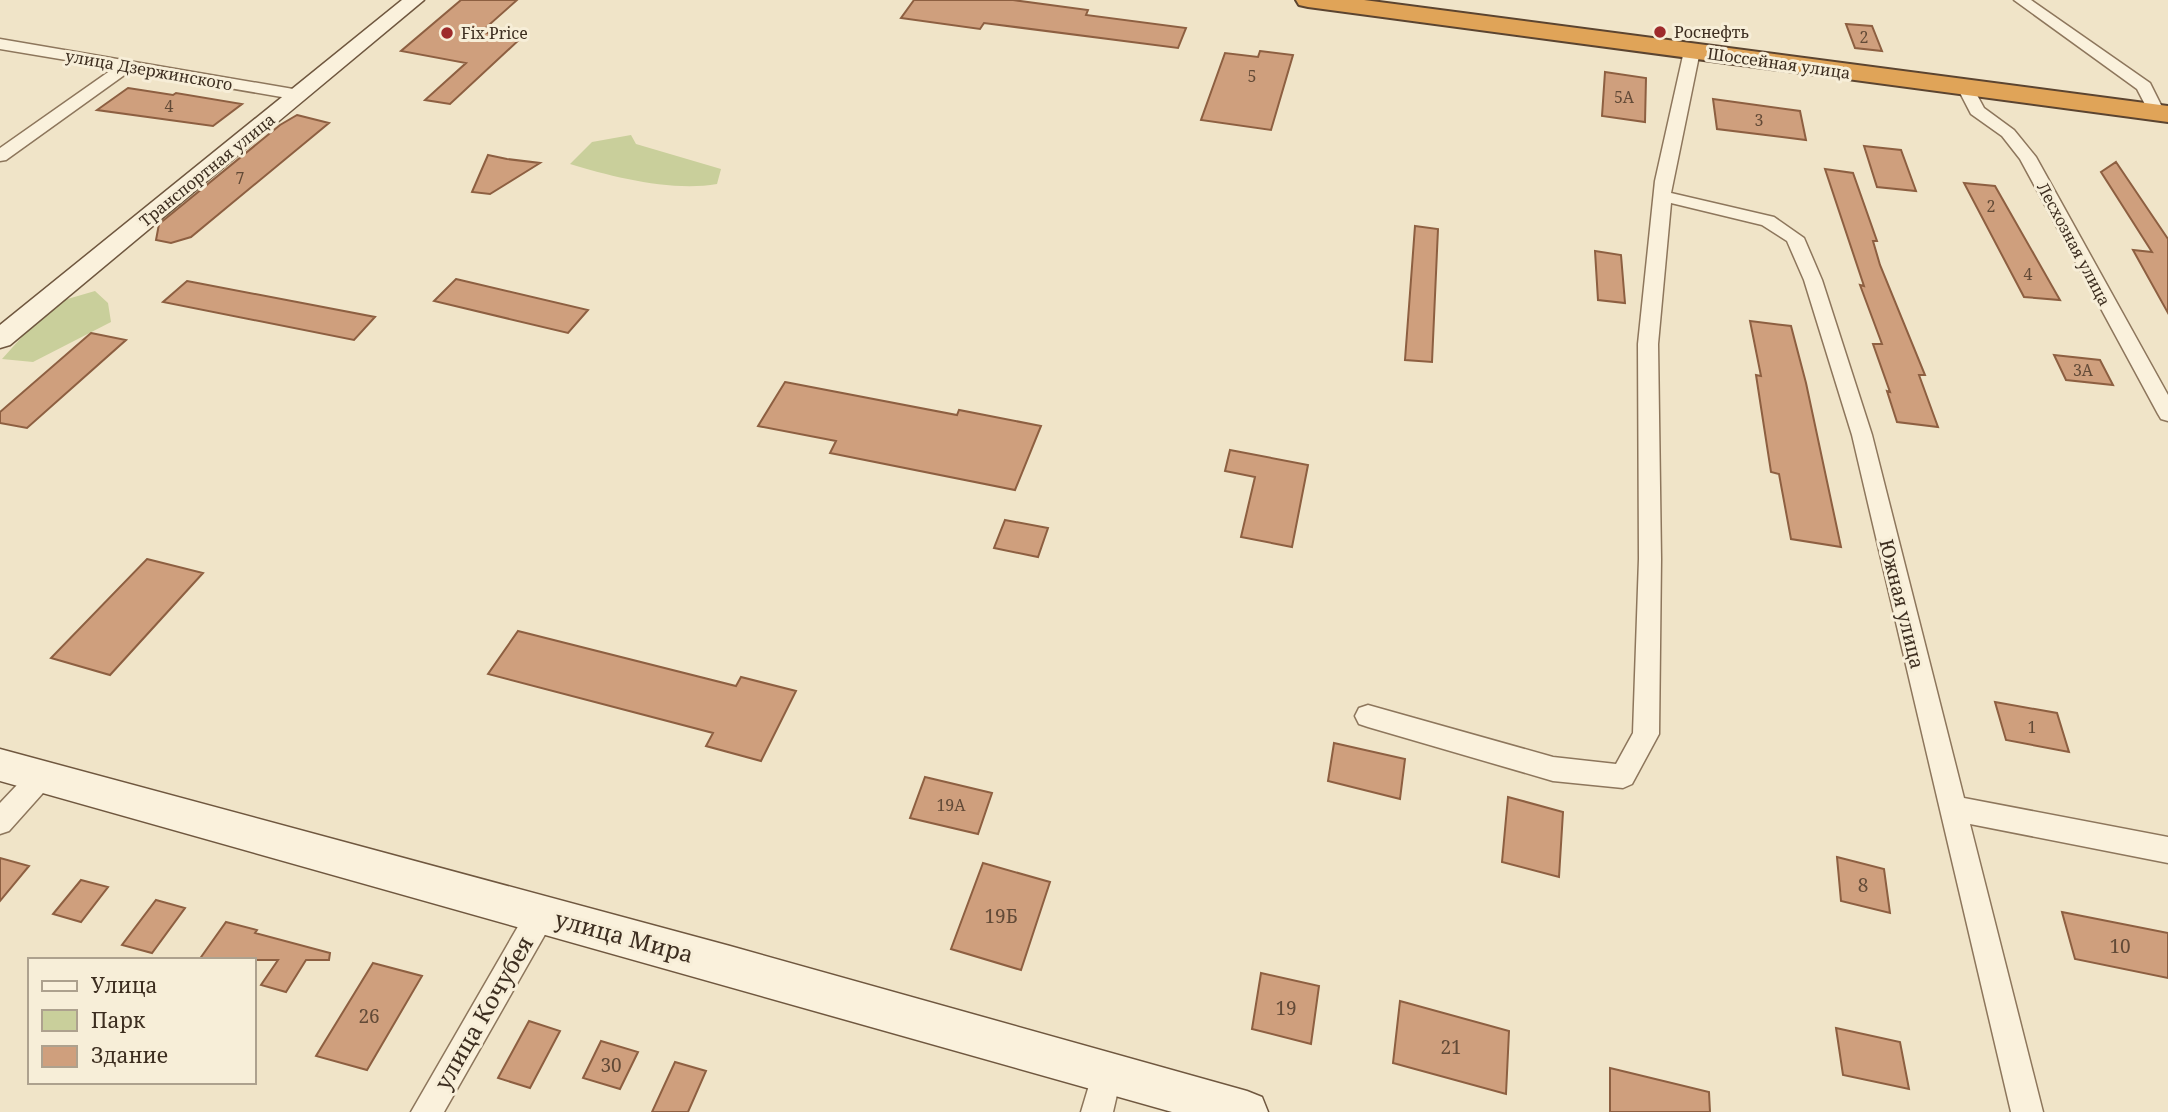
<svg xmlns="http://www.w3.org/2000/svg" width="2168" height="1112" viewBox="0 0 2168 1112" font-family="'Noto Serif',serif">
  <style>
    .green { fill: #c9cf9b }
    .building { fill: #cf9f7d; stroke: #8d5f41; stroke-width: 2 }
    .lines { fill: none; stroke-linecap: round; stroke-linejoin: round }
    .street-casing { stroke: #8d765c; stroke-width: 3 }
    .secondary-casing { stroke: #6f573f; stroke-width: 3 }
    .highway-casing { stroke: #5b4430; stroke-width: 4 }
    .street { fill: #faf1dc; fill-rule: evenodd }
    .secondary { fill: #faf1dc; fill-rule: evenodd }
    .highway { fill: #e0a458; fill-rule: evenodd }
    .poi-dot { fill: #9e2a2b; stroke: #f7eed8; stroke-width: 2.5 }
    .labels { text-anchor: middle; stroke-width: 6; stroke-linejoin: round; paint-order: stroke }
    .far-poi-label { font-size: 16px; fill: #3d2e20; stroke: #f7eed8; text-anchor: start }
    .number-label { font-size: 16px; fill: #624a37 }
    .far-street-label { font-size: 16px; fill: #3d2e20; stroke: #f7eed8 }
    .street-label { font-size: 19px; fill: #3d2e20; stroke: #f7eed8 }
    .near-number-label { font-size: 19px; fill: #624a37 }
    .near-street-label { font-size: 23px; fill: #3d2e20; stroke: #f7eed8 }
  </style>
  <rect width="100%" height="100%" fill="#f0e4c8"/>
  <path class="green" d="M631,135L636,144L721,169L717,184C672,192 613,177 570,164L592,142Z
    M95,291L108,303L111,322L33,362L2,359L29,329L64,300Z"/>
  <path class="building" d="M461,0H517L481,32L521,38L450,104L425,100L466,63L401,51Z
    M914,0H1013L1088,10L1086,15L1186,28L1178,48L984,23L980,29L901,18Z
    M1846,24L1872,26L1882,51L1855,48Z
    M1260,51L1293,55L1271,130L1201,120L1225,53L1258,57Z
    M1605,72L1646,78L1645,122L1602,116Z
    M128,88L173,95L176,93L242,104L213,126L97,110Z
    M1713,99L1800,111L1806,140L1717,129Z
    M297,115L329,123L191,237L171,243L156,240L159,224L280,125Z
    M1864,146L1901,150L1916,191L1877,187Z
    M488,155L507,159L540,163L490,194L472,192Z
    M2116,162L2168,239V313L2133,250L2152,252L2101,172Z
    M1825,169L1853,173L1877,241H1873L1880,265L1925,375H1919L1938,427L1897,422L1887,391L1890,392L1873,344H1882L1860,285L1864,286Z
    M1964,183L1995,186L2060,300L2024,297Z
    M1415,226L1438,229L1432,362L1405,360Z
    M1595,251L1621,255L1625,303L1598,300Z
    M456,279L588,310L568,333L434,301Z
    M187,281L375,317L354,340L163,302Z
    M1750,321L1791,326L1806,383L1841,547L1791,539L1779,474L1771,472L1756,375L1761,376Z
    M91,333L126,340L27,428L0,423V412Z
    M2054,355L2100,360L2113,385L2066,380Z
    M785,382L957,415L959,410L1041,426L1015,490L830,453L836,441L758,426Z
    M1230,450L1308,465L1292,547L1241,537L1255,477L1225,471Z
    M1005,520L1048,528L1038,557L994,548Z
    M147,559L203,573L110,675L51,658Z
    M518,631L736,686L741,677L796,691L761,761L706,746L713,733L488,674Z
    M1995,702L2057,713L2069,752L2006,740Z
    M1334,743L1405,759L1400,799L1328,781Z
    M925,777L992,793L978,834L910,818Z
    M1508,797L1563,812L1559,877L1502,862Z
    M1837,857L1884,869L1890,913L1841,901Z
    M0,858L29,866L0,901Z
    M983,863L1050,882L1021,970L951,949Z
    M81,880L108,887L81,922L53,914Z
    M156,900L185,908L152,953L122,945Z
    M2062,912L2168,933V978L2075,959Z
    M226,922L257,930L255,933L330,953L329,960H306L286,992L261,985L278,960H199Z
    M373,963L422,976L367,1070L316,1056Z
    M1261,973L1319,986L1311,1044L1252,1029Z
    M1400,1001L1509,1031L1506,1094L1393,1063Z
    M529,1021L560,1031L530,1088L498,1078Z
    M1836,1028L1900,1042L1909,1089L1843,1075Z
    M601,1041L638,1052L620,1089L583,1078Z
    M675,1062L706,1071L688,1112H652Z
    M1610,1068L1709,1092L1710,1112H1610Z"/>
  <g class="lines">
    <defs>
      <path id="street" d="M2014,0H2031L2150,83L2165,113L2163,116H2151L2137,89Z
        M0,39L299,90L307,95L299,100L130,71L6,160L0,161V148L114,68L0,49Z
        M1692,46L1700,51L1671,193L1774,217L1804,238L1822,280L1872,435L1964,798L2168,837V863L1970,824L2043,1112H2011L1852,435L1804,280L1787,241L1762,225L1671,203L1658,344L1661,559L1659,734L1632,784L1623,788L1553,781L1368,727L1359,724L1355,716L1359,708L1368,705L1553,757L1616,764L1633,733L1639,559L1638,344L1655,181L1684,51Z
        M1965,82L1971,84L1984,108L2014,130L2036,157L2168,395V421L2161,419L2158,414L2020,159L2002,136L1971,114L1957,87Z
        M42,764L51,768L55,776L51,784L9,831L0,834V803L33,768Z
        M541,900L551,904L555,914L551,924L444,1112H411L531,904Z
        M1107,1058L1118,1062L1122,1073L1113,1112H1081L1096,1062Z"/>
      <path id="secondary" d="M402,0H424L10,345L0,348V325Z
        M0,749L730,946L1247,1091L1262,1097L1268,1112H1172L0,781Z"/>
      <path id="highway" d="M1296,0H1364L2168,106V122L1308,7L1299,5Z"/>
    </defs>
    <use href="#street" class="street-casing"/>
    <use href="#secondary" class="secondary-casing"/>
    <use href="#highway" class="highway-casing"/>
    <use href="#street" class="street"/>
    <use href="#secondary" class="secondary"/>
    <use href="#highway" class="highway"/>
  </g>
  <g class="poi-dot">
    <circle cx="1660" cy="32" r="7"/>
    <circle cx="447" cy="33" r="7"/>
  </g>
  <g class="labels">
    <g class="far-poi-label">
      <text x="1674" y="38">Роснефть</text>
      <text x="461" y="39">Fix Price</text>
    </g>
    <g class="number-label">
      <text x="1864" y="43">2</text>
      <text x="1252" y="82">5</text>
      <text x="1624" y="103">5А</text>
      <text x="169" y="112">4</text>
      <text x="1759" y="126">3</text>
      <text x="240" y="184">7</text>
      <text x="1991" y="212">2</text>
      <text x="2028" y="280">4</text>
      <text x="2083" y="376">3А</text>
      <text x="2032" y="733">1</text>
      <text x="951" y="811">19А</text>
    </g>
    <g class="far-street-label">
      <text transform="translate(1779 63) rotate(8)" y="6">Шоссейная улица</text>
      <text transform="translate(149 70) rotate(10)" y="6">улица Дзержинского</text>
      <text transform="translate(207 170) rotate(-39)" y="6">Транспортная улица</text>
      <text transform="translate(2074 244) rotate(62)" y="6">Лесхозная улица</text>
    </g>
    <g class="street-label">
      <text transform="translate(1902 604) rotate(76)" y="7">Южная улица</text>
    </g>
    <g class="near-number-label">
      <text x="1863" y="892">8</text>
      <text x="1001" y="923">19Б</text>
      <text x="2120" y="953">10</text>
      <text x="1286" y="1015">19</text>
      <text x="369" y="1023">26</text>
      <text x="1451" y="1054">21</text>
      <text x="611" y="1072">30</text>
    </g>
    <g class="near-street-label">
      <text transform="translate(624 937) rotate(15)" y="8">улица Мира</text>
      <text transform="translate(484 1013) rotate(-60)" y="8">улица Кочубея</text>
    </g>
  </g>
  <rect x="28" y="958" width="228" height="126" fill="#f7eed8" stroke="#ada18e" stroke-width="2"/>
  <rect x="42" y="981" width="35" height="10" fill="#faf1dc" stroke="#ada18e" stroke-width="2"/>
  <text x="91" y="993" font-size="21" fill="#3d2e20">Улица</text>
  <rect x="42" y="1010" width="35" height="21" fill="#c9cf9b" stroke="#ada18e" stroke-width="2"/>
  <text x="91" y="1028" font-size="21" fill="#3d2e20">Парк</text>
  <rect x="42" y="1046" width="35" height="21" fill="#cf9f7d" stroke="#ada18e" stroke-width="2"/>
  <text x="91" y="1063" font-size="21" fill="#3d2e20">Здание</text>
</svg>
